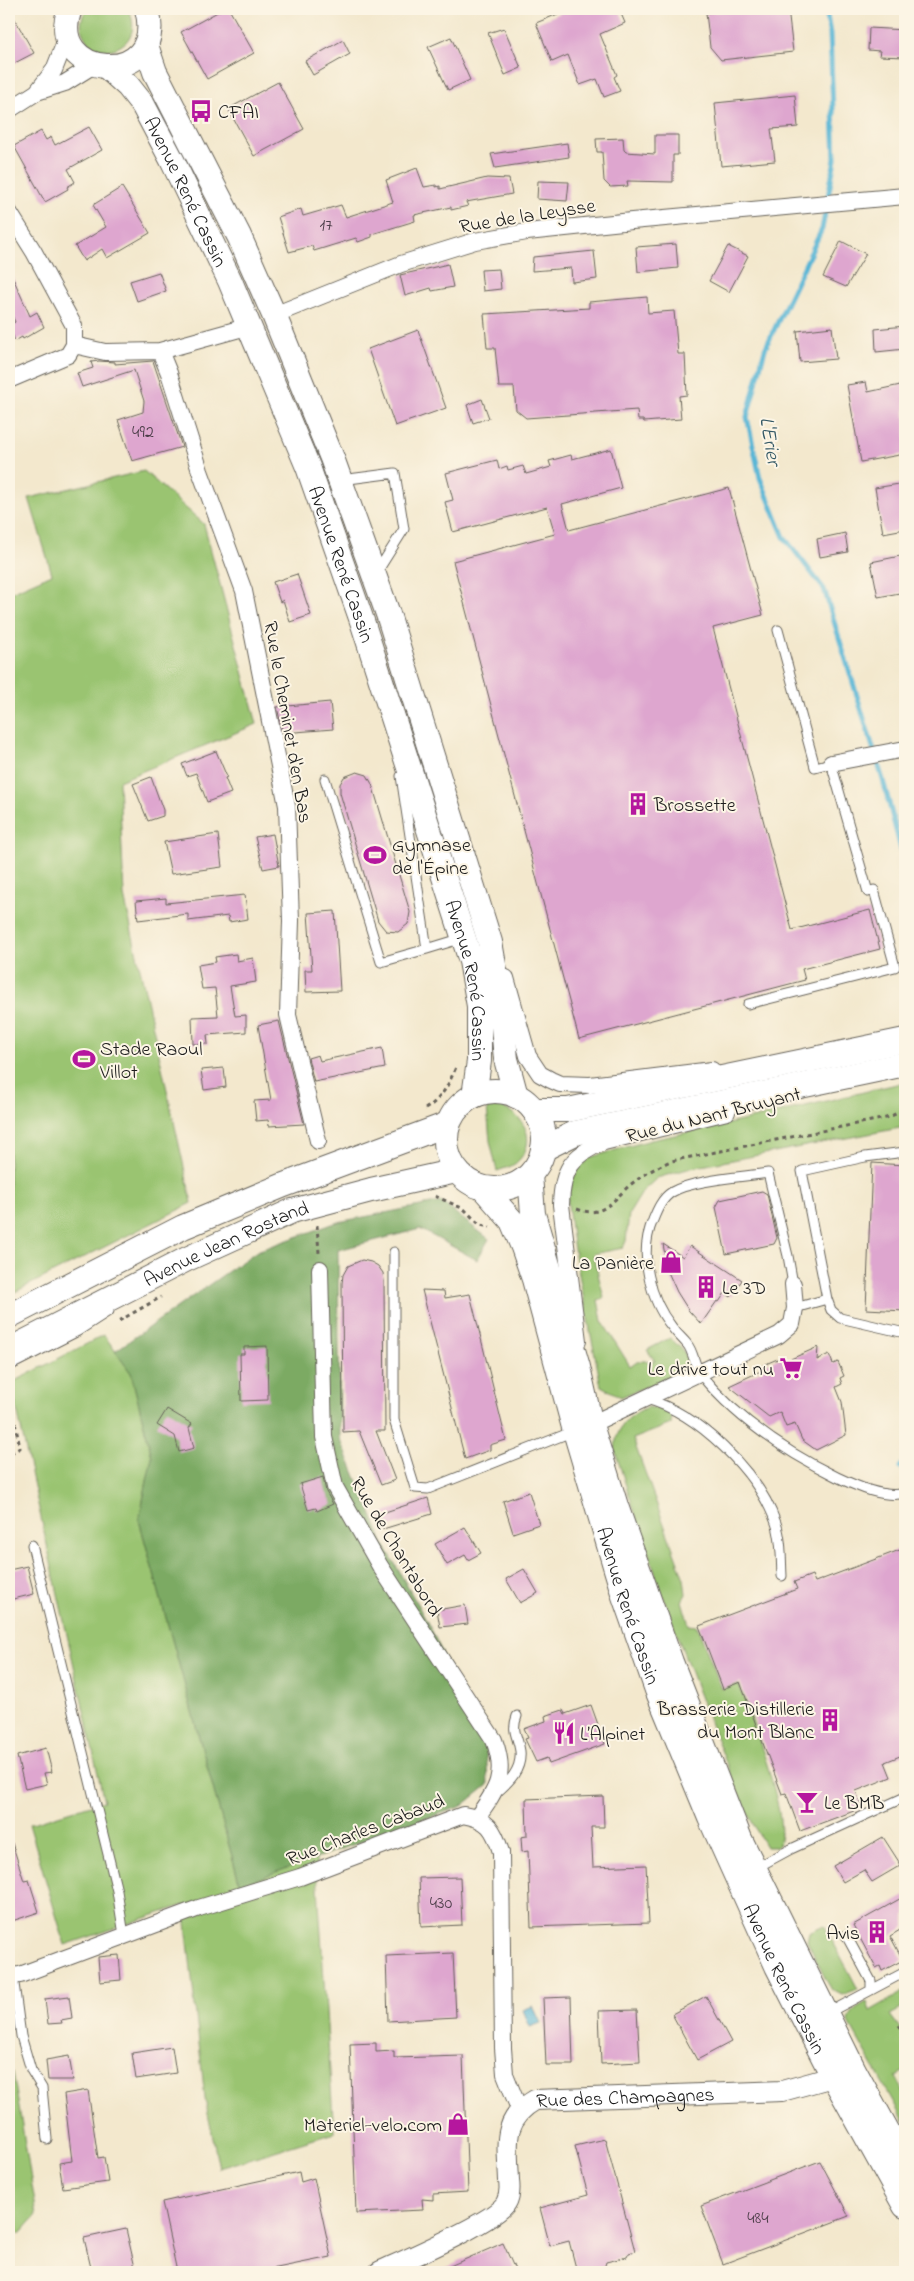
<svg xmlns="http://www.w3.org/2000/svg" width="914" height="2281" viewBox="0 0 914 2281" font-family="'Indie Flower',sans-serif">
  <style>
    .green { fill: #9ac471; stroke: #5b7046 }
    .forest { fill: #7baa63; stroke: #4c6340 }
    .water { fill: #57b5d5; stroke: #3a6878 }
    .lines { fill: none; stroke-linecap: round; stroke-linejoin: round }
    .stream { stroke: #57b5d5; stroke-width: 5 }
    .building { fill: #dea6cf }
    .service-casing { stroke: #67635a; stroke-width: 11 }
    .minor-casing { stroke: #67635a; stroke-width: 18 }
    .tertiary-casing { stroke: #67635a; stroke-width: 22 }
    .secondary-casing { stroke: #67635a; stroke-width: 26 }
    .path { stroke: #67635a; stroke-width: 3; stroke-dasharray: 4 4; stroke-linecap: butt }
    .service { stroke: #fff; stroke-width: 9 }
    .minor { stroke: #fff; stroke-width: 16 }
    .tertiary { stroke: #fff; stroke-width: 20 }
    .secondary { stroke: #fff; stroke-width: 24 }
    .labels { text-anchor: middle; stroke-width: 4; stroke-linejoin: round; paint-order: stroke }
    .number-label { font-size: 18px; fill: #4c3e49 }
    .poi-label { font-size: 20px; fill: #1c1c1c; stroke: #fcf5e5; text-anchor: start }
    .street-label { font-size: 20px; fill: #1c1c1c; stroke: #fcf5e5 }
    .water-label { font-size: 21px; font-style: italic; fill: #345966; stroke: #fcf5e5 }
  </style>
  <rect width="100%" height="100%" fill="#fcf5e5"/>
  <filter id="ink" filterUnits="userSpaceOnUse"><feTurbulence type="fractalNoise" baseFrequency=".02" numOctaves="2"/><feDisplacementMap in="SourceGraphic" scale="10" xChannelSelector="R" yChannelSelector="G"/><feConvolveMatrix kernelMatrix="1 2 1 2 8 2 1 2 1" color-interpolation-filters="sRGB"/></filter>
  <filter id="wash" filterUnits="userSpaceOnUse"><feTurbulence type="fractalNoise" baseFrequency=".0096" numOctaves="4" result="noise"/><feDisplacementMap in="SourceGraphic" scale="20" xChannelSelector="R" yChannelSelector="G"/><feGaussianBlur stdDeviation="1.12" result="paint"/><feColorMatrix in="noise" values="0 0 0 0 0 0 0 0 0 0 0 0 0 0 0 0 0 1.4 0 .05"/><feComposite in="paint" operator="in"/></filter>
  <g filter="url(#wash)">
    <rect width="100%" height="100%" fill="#f3e8cd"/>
    <path class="green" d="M87,9H128C149,47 93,67 82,31C80,23 82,15 87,9Z
      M144,471L204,524L257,724L119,781L124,896L192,1203L9,1295V593L52,574L29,498Z
      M905,1082V1127L691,1168L657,1178L643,1191L629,1214L626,1241L623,1248L593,1254L604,1298L598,1300L602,1321L630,1366L637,1361H655L647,1350L670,1338C680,1347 692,1356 685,1370L621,1397L601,1386L573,1244L567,1197L571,1181L581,1166L591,1157L651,1140L756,1118Z
      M500,1107C523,1114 538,1139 519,1160C513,1167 505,1168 497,1171L490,1141L487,1108Z
      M104,1335L131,1373L152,1457L139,1520L240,1885L316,1857L334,2133L219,2168L205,2099L184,1905L65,1945L29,1824L104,1801L11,1383Z
      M647,1407L662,1409L672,1415L671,1424L633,1439L684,1579L686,1594L682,1601L689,1625L697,1626L722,1689L739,1684C749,1713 794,1825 777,1847H766C742,1808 727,1764 710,1722C675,1633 644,1543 615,1451C615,1428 628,1416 647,1407Z
      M824,1925L858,1989L842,1995L832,1990L826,1980L807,1941L809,1932Z
      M905,1991V2007L890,2015L905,2035V2071L896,2076L905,2094V2123L848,2021C849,2011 859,2006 867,2002L870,2011Z
      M9,2072H13L37,2215L21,2233L9,2236Z"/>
    <path class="forest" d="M441,1202L489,1239L477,1260L420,1229L338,1250L340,1438L384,1544L431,1629L486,1747L488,1785L462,1806L240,1885L139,1520L152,1457L131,1373L115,1351L257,1251L338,1222Z"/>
    <path class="water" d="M533,2006L541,2023L530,2027L523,2010Z"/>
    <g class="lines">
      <path class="stream" d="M826,9L830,34L835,159L822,229L765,349L747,417L760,478L784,537L824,589L883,780L905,865
        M900,1468L905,1458"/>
    </g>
    <g id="blocks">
      <path class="building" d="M9,9L34,53L9,66Z
        M223,9H229L254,53L207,79L181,32Z
        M570,9H619L625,23L600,34L617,75L614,77L620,91L604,97L597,79L580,85L568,55L552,62L536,23Z
        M749,9H788L793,52L721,60L710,47L706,13Z
        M504,28L521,68L505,75L488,33Z
        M869,28L905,30V57L879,56L880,51L868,50Z
        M451,37L470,80L448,90L428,47Z
        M343,40L350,54L313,75L305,61Z
        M278,82L304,129L254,156L228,109Z
        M795,95L798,127L771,129L775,161L721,166L715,103Z
        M89,127L102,150L68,169L75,182L67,187L68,189L45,202L14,146L41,131L46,140L51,137L55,145Z
        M655,135H678V155H673V182L627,181L628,186L610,187L604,181L602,152H597L596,139L623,138L624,150L626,152L655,154Z
        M567,143L569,157L495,168L491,154Z
        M417,168L424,187L436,185V187L440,186V189L487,178L509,179L512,194L466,202L468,206L451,210V207L414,215L415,221L372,234V237L358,242L356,238L314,251L312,246L289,252L278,217L301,209L303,216L341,205L346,217L393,202L386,180Z
        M538,181L569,182L567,201L537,199Z
        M122,187L150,233L107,258L102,249L84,261L75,246L106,227L93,205Z
        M841,241L866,254L846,287L823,277Z
        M676,244L678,268L638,272L636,247Z
        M728,246L748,256L729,292L709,281Z
        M594,251L597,279L572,282L571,268L532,271L533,257Z
        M448,264L453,287L432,291L431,288L405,296L400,275Z
        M9,269L30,316L37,312L44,327L23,339L22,337L15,341L9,326L15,322L9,309Z
        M499,269L501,289L483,291L481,270Z
        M159,272L166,291L137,301L130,281Z
        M647,297L648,313L674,311L678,354H685L687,395L679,396L681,419L644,422L643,420H638L637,410L526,418L516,410L514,387H499L495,348H487L484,314L589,308V302Z
        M905,326V349L876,352L875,329Z
        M832,327L836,359L800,362L797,331Z
        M418,330L446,408L395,426L368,349Z
        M99,361L115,362V364L153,361L182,447L132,461L118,420L143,412L144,401L134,370L82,387L77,373L93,368L91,362Z
        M866,382L868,392L905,384V454L861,462L847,385Z
        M482,399L489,418L473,423L467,405Z
        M611,449L621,488L562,504L569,530L729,488L763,615L713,628L792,930L870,910L880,949L802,969L805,980L579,1039L453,561L555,534L547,507L453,532L445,502L453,500L446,473L497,460L499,469L507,466L508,470L523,466L526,474L551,467L549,461L571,455L572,459Z
        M905,483V529L883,533L875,488Z
        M845,533L848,552L820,557L817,539Z
        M905,555V592L878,597L871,562Z
        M297,574L311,615L290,622L283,600L280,602L273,582Z
        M330,702L333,729L283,733L277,707Z
        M216,751L227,777L225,778L231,793L207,802L196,773L187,776L182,764Z
        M357,772L367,775L372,784L410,912L408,924L398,932L386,931L378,921L340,793V784L344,777Z
        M151,777L163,810V816L148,821L133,784Z
        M218,834L222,867L171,874L164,842Z
        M273,834L279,866L263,869L255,837Z
        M245,895L248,919L229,922L228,916L188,921V914L138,920L136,901L166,898V903Z
        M335,911L340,991L306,992L305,970H312L308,913Z
        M236,954L237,961L253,958L256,982L230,986L235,1016L246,1015V1032L207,1035L208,1044H193L192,1017L218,1016L215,988L202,989L198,965L216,962L215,957Z
        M279,1021L304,1124L269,1126L268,1120L256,1121L254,1101L271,1100L258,1025Z
        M382,1048L385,1068L314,1082L308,1058L318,1055L320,1061Z
        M224,1068L226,1087L204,1090L201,1070Z
        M872,1163L905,1165V1311L866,1309Z
        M762,1191L767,1194L777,1238L774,1244L726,1254L716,1207L720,1200Z
        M663,1244L683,1257L690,1246L742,1280L731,1297L725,1293L719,1302L717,1301L701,1324L689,1311L677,1292L668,1272Z
        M362,1260L371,1262L378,1266L383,1273L384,1282L385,1431H376L395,1480L381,1485L359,1431L343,1432L342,1283L343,1275L348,1266Z
        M422,1290L444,1291L445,1298L470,1294L506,1440L490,1445V1450L465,1459Z
        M267,1346L268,1400L241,1401L240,1354H244V1347Z
        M818,1347L817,1360L829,1354L833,1364L838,1362L844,1376L840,1378L842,1384L836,1387L842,1402L846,1435L816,1450L802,1440L795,1424L786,1427L780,1412L769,1417L729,1386L763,1370L761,1366L782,1357L784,1362Z
        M167,1409L192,1424L189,1428L194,1448L179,1452L175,1436L157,1425Z
        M323,1477L326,1492L333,1504L317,1511L316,1508L308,1510L300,1484Z
        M529,1492L539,1524L513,1533L503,1501Z
        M428,1498L432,1514L383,1529L379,1514Z
        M465,1527L481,1553L468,1560L465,1555L447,1565L435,1544Z
        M905,1548V1754L885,1762L891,1777L856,1791L862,1808L800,1831L786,1793L782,1794L740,1682L723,1689L699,1626L797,1589L794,1582L812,1575L815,1582Z
        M27,1566L34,1594L9,1600V1570Z
        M524,1569L538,1593L520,1603L506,1579Z
        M465,1605L468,1624L440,1627L437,1610Z
        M591,1705L605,1744L549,1764L547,1758L536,1762L525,1739L528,1738L524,1729L546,1721L545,1716L563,1710L565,1714Z
        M46,1748L52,1772L44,1773L47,1784L25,1789L17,1756Z
        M603,1796L604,1827H591L593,1867L646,1865L649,1923L531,1927L528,1851L522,1852L521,1837L527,1836L526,1799Z
        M883,1837L901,1865L872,1882L864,1870L843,1882L833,1866Z
        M12,1843L24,1881L29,1880L39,1912L9,1922V1844Z
        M460,1877L462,1925L421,1927L419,1878Z
        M905,1896V1927L890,1936L903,1960L882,1971L880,1966L876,1968L853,1925Z
        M453,1953L456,2017L388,2021L386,1956Z
        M119,1955L121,1980L100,1982L98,1957Z
        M69,1996L72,2018L61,2020L62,2023L48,2024L45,1999Z
        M706,1996L731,2042L697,2060L672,2014Z
        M571,1997L573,2065H546L543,1998Z
        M637,2010L640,2062L601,2064L599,2011Z
        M376,2043V2052L394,2051V2058L463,2056L468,2192L433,2194V2200L422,2199L423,2210L356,2213L350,2044Z
        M172,2047L176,2073L136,2079L132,2053Z
        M69,2056L73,2080H48L46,2060Z
        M88,2090L98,2158L104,2157L108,2182L63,2188L59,2163L72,2161L64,2094Z
        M605,2139L635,2251L629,2253L627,2257L606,2262L603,2272H577L569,2241L550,2246L540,2208L588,2195L575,2146Z
        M820,2161L849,2216L723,2264L701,2206Z
        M299,2172L301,2182L314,2178L331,2257L257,2272H177L162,2202Z
        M126,2229L136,2272H92L84,2238Z
        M503,2243L516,2272H436Z"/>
    </g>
  </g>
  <g filter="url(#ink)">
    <use href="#blocks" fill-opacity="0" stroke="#67635a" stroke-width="1"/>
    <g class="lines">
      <defs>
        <path id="service" d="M341,480L395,473L404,529L377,572
          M401,776L427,949L463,938
          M325,779L381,962L427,949
          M748,1004L895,967L874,890L868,892L831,763L815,767L778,630
          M905,1152L865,1157L802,1171L827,1299L831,1310L840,1318L905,1333
          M394,1252V1420L415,1488L428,1489L574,1431
          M793,1284L788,1256L768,1173C744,1177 691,1180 672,1192C662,1198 657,1210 653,1220C638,1253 650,1300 672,1327C676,1333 682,1338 687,1344C694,1352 694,1366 701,1375C737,1419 786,1452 837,1477C856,1486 885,1499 905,1493
          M795,1308L827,1299
          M9,1366L78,1331L109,1311
          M646,1399C698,1413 758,1472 776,1523C782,1540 781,1559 782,1576
          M32,1545L117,1891L124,1935
          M496,1793C509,1782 522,1770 520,1751C518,1736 511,1732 517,1716
          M756,1868L791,1849L905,1797
          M846,1935L871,1981V1990
          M13,1976L21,2036L31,2070L42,2088L47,2139
          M826,2014L905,1972"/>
        <path id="minor" d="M37,92L54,70L67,37
          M9,110L37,92L65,83L94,65
          M9,212L34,252L74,326V345
          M274,315L401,264L475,241L527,232L632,221L905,196
          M160,351L169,373L200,471L244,591L287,806L291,921L288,1015L318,1141
          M9,380L68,355L74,345L105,352L160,351L250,326
          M831,763L905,749
          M506,978L528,1056L540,1074L551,1080L560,1084L590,1085L712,1070
          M320,1269L324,1437L335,1487L380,1566L494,1740C507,1774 497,1790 477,1817
          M578,1341L561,1205C562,1171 571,1155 604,1142L727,1112
          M583,1428L779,1335L792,1324L795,1308L793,1284
          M9,1976L20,1975L199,1908L300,1877L463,1815C488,1819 494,1829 501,1852L503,2048L505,2074L519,2109"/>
        <g id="tertiary">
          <path id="s1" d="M379,2272C403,2261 496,2221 506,2203C510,2196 510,2188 509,2181C508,2146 500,2120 535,2100L782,2091L847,2073"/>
        </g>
        <g id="secondary">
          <path d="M70,9C43,79 168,91 147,9"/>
          <path d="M146,45L155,72L239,236L274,315L332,458L388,614L490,942L501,1005L506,1059L516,1096"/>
          <path id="s2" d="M108,68L128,86L143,105L172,160L230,281L308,467L362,621L471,961L479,1006V1061L474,1096"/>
          <circle cx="495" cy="1140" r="49"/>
          <path d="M534,1110H568L905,1040"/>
          <path d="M543,1149L575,1133L905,1064"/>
          <path d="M530,1175L533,1214L578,1367L591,1425L616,1506L671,1662L740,1839L854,2070L905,2163"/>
          <path id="s3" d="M483,1188L512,1221L523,1247L534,1279L575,1431L624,1596L657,1690L710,1818L777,1966L834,2078L905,2206"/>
          <path d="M9,1316L183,1227L284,1185L448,1124"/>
          <path id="s4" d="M9,1350L187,1259L292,1211L371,1190L456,1171"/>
        </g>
      </defs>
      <use href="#service" class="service-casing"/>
      <use href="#minor" class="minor-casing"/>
      <use href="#tertiary" class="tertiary-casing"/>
      <use href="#secondary" class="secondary-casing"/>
      <path class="path" d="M425,1109C441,1100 449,1084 456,1067
        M435,1196L464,1209L480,1225L490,1227
        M577,1209C603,1219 613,1200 630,1185C643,1175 656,1167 671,1161L886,1118L905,1110
        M317,1225L319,1253
        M119,1321L161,1297
        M9,1386L12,1377
        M9,1392L20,1448L9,1454
        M899,2025L905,2033"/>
      <use href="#service" class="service"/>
      <use href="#minor" class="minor"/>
      <use href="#tertiary" class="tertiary"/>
      <use href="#secondary" class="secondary"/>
    </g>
  </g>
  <defs>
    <symbol id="bus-bare" viewBox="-9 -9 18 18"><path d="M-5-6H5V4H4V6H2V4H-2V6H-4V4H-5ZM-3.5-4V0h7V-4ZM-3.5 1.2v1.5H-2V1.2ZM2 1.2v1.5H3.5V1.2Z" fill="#b5179e" stroke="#fcf5e5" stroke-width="2.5" paint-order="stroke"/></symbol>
    <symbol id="building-bare" viewBox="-9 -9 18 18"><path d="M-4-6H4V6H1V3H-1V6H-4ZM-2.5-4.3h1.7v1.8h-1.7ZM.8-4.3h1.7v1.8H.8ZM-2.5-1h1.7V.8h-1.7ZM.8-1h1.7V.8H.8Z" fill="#b5179e" stroke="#fcf5e5" stroke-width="2.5" paint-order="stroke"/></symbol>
    <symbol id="stadium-bare" viewBox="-9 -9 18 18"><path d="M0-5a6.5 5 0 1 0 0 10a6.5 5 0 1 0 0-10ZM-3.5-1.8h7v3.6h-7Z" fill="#b5179e" stroke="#fcf5e5" stroke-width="2.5" paint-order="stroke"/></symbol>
    <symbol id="shop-bare" viewBox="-9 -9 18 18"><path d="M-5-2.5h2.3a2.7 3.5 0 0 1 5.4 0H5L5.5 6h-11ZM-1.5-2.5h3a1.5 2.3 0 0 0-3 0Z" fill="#b5179e" stroke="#fcf5e5" stroke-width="2.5" paint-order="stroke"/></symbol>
    <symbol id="supermarket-bare" viewBox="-9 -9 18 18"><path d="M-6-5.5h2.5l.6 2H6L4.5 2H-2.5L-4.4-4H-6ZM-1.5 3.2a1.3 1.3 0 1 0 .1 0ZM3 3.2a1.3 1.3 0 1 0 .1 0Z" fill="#b5179e" stroke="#fcf5e5" stroke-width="2.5" paint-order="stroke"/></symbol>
    <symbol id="restaurant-bare" viewBox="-9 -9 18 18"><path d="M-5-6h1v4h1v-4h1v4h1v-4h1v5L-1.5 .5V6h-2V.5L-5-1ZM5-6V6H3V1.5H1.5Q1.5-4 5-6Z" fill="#b5179e" stroke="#fcf5e5" stroke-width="2.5" paint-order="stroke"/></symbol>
    <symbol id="bar-bare" viewBox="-9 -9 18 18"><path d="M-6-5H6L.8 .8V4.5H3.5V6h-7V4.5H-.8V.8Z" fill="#b5179e" stroke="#fcf5e5" stroke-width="2.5" paint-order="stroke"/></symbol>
  </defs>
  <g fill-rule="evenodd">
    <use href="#bus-bare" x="185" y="95" width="32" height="32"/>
    <use href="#building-bare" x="622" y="788" width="32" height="32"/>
    <use href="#stadium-bare" x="359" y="839" width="32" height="32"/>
    <use href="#stadium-bare" x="68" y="1043" width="32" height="32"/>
    <use href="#shop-bare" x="655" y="1246" width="32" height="32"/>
    <use href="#building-bare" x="690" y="1271" width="32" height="32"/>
    <use href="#supermarket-bare" x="775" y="1352" width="32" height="32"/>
    <use href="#building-bare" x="814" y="1704" width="32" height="32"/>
    <use href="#restaurant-bare" x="548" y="1717" width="32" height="32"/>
    <use href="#bar-bare" x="791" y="1786" width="32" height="32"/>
    <use href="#building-bare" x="861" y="1916" width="32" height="32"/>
    <use href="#shop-bare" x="442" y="2108" width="32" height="32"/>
  </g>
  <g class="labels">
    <g class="number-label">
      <text x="326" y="230">17</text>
      <text x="143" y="437">492</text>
      <text x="441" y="1908">430</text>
      <text x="758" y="2223">484</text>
    </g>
    <g class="poi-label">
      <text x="218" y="118">CFAI</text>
      <text x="654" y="811">Brossette</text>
      <text x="392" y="851">Gymnase<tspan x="392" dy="23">de l'Épine</tspan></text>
      <text x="100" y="1055">Stade Raoul<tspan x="100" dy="23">Villot</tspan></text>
      <text x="654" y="1269" text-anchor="end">La Panière</text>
      <text x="722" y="1294">Le 3D</text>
      <text x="774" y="1375" text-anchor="end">Le drive tout nu</text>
      <text x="814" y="1715" text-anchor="end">Brasserie Distillerie<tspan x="814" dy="23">du Mont Blanc</tspan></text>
      <text x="580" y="1740">L’Alpinet</text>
      <text x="824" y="1809">Le BMB</text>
      <text x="860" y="1939" text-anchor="end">Avis</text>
      <text x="442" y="2131" text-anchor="end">Materiel-velo.com</text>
    </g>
    <g class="street-label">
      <text dy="7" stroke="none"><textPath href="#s2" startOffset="148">Avenue René Cassin</textPath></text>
      <text transform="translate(527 215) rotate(-9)" y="7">Rue de la Leysse</text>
      <text dy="7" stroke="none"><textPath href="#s2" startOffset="552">Avenue René Cassin</textPath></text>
      <text transform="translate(289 722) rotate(80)" y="7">Rue le Cheminet d'en Bas</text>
      <text dy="7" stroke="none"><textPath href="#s2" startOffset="988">Avenue René Cassin</textPath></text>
      <text transform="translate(713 1114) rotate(-14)" y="7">Rue du Nant Bruyant</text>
      <text dy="7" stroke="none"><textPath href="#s4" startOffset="242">Avenue Jean Rostand</textPath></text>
      <text transform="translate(397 1546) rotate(59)" y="7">Rue de Chantabord</text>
      <text dy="7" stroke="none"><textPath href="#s3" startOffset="446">Avenue René Cassin</textPath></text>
      <text transform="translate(365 1829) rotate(-21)" y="7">Rue Charles Cabaud</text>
      <text dy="7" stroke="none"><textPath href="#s3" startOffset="851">Avenue René Cassin</textPath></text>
      <text dy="7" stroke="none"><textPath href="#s1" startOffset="350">Rue des Champagnes</textPath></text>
    </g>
    <g class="water-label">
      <text transform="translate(771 441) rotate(81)" y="7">L'Erier</text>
    </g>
  </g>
  <rect width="914" height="2281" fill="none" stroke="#fcf5e5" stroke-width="30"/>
</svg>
